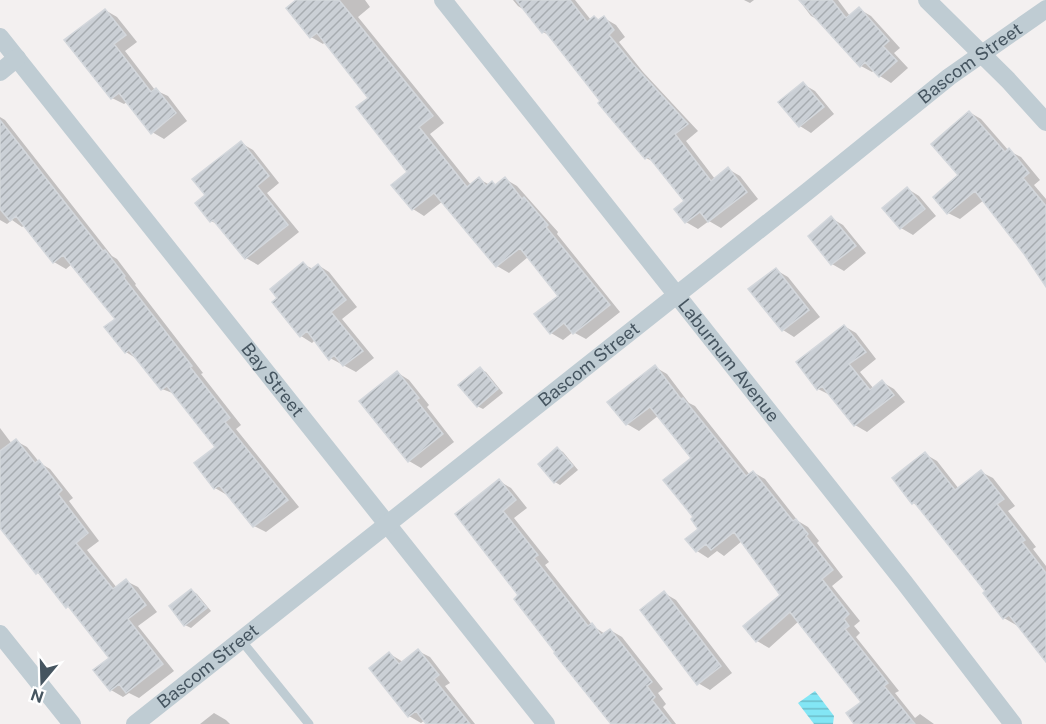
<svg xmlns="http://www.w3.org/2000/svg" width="1046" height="724" viewBox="0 0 1046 724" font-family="'Public Sans',sans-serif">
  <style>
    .water { fill: url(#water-rules) }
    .shadow { fill: #0003 }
    .building { fill: url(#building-hatch); stroke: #d3d7dc; stroke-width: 1.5 }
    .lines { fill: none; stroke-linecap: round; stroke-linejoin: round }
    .service { stroke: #bfccd3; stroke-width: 9 }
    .minor { stroke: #bfccd3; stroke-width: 18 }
    .labels { text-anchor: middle; stroke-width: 4.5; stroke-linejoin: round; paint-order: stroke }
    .street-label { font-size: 18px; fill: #465560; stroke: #fff }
  </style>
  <defs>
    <pattern id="water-rules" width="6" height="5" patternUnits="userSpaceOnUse" patternTransform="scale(1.5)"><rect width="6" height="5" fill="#83e6f5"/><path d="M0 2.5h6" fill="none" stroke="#6dbdca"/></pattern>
    <pattern id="building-hatch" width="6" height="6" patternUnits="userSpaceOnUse" patternTransform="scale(1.5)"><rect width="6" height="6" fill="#cbd0d6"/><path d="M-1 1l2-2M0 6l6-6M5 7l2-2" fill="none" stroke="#a7acb1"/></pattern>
  </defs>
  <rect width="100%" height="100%" fill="#f3f0f0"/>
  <path class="water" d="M815,691L834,716L833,724H814L798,703Z"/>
  <path class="shadow" d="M298,0H365L370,7L358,17L444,123L430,134L471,185L479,179L490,185L492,183L497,186L505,179L517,186L558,232L557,234L620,312L586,339L573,332L563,340L551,333L560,296L528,257L509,273L497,266L443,201L424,216L413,209L410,172L370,98L325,42L323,44L311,37Z
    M513,0H575L591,20L595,17L600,21L604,18L616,25L625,37L619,42L643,72L698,131L686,141L715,179L728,169L740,176L758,199L721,228L709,221L698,229L686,222L676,209L686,202L656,163L646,158L550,36L543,32L526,11L518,6Z
    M744,0H754L750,3Z
    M799,0H838L850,16L859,9L871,16L900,48L894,53L908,68L891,83L880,76L875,70L872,72L861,66L821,21L811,16Z
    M105,10L117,17L137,42L125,51L155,90L168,96L187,121L164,139L152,132L127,102L124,104L112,98Z
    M803,84L815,91L834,114L811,133L800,126Z
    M969,112L981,119L1009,151L1021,157L1040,180L1034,185L1046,199V284L1025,253L984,200L960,219L948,213L960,176Z
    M0,117L5,120L112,256L117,259L136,284L135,285L203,373L201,374L241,425L236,429L299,507L266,532L254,526L227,495L215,488L217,447L175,394L162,389L137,359L126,352L117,320L72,264L66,269L54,262L25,225L22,227L12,220L7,224L0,220Z
    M241,143L253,150L279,183L267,193L299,232L258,265L246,258L221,226L211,221L207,196Z
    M908,189L919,196L936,216L913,235L901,228Z
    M831,218L843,225L866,253L844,271L832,264Z
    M303,264L313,269L318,265L329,272L357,307L342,319L374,358L356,372L330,358L315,340L312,343L301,336L279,298Z
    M776,270L788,277L820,317L794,337L783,330Z
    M844,326L856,333L876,359L860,372L874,389L882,382L894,389L905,402L867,432L855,425L830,395L818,389Z
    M655,367L667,374L689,403L695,406L750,475L753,472L765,479L798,521L808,527L819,541L817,543L843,577L832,586L860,621L854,626L860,633L856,637L899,691L895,693L915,718L920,714L934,724H856L863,702L799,621L769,648L757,641L783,595L742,541L724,556L717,551L708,558L697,551L700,529L695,517L693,458L659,415L639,431L627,424Z
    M480,369L486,372L503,393L483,409L477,406Z
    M398,373L409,380L429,405L427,407L454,442L421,468L409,461L361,401Z
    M0,428L12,444L16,441L27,447L40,463L50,469L73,498L69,501L99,541L87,550L117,588L126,581L138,587L157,612L138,626L174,671L139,698L129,693L123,697L111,690L96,671L111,658L73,610L67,606L44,577L37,573L0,525Z
    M558,449L563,452L578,470L560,485L555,482Z
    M925,454L937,461L959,489L981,472L993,478L1015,506L1008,511L1036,547L1033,549L1046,566V660L1017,624L1016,625L1004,618L988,591L920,507L913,503L894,478Z
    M499,481L511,488L527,508L514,518L549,562L545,565L593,626L605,634L610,630L622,637L663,689L658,693L666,704L663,707L676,724H612L558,652L520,595L457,514Z
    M191,590L197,594L211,611L191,628L185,625Z
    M664,593L676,600L732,673L710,690L698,683Z
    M418,651L430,657L450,683L445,686L475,724H428L425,720L421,723L409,716L371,668L390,654L403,662Z
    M214,713L226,720L230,724H200Z"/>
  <path class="building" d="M296,0H339L433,116L419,127L467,187L479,177L486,186L492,181L495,185L505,177L522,199L524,197L548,225L546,227L610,305L573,334L564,323L550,334L534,314L558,296L520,248L496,267L434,193L412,210L391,185L407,172L356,107L368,98L317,33L310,38L286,8Z
    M516,0H570L587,22L594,16L598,20L604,16L614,30L609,35L632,63L688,124L675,134L711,181L728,167L747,192L708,222L700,212L685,223L674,209L684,201L648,156L645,159L613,121L598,103L600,101L545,31L542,33Z
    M799,0H832L846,18L859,7L889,41L883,46L897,61L879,77L865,62L860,67Z
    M105,9L126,35L114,44L151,92L156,88L176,113L151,134L119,93L111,99L64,40Z
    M803,82L824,107L799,127L778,102Z
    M969,111L1005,152L1009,148L1029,173L1023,178L1046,206V287L1024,254L975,191L947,214L933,197L958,175L931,144Z
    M0,120L103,251L105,250L125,276L124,278L192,366L190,367L230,418L225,422L288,500L253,527L219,485L214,489L194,463L215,447L167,386L161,390L129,350L125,353L104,327L115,319L63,255L53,263L16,216L10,221L0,209Z
    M241,141L269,176L257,186L288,225L245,259L213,220L210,222L195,203L205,195L192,179Z
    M907,187L925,209L900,229L882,208Z
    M831,216L856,246L831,265L808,236Z
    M303,262L310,270L318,264L346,300L331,312L363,351L343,366L334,355L329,360L307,331L300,337L272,302L277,298L270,289Z
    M776,268L809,310L782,331L748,289Z
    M844,325L866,352L849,364L870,390L882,380L894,395L854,426L822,386L817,390L796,362Z
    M655,365L681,399L683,398L746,476L753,471L793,521L796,519L808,534L806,536L833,570L822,579L849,614L844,619L849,626L845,629L888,683L884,686L915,724H854L846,713L861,702L790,612L756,642L743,626L780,595L734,532L711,550L706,544L696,552L685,539L698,529L691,519L693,517L663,480L691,458L650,407L626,425L607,402Z
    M480,367L498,389L477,407L458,385Z
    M397,371L419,398L416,400L443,434L408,462L359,401Z
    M16,439L35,463L39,460L62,490L58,494L88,533L76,543L113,589L126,579L146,605L128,619L163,664L126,693L119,684L110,691L93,670L109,658L68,606L66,608L38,572L36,574L0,528V451Z
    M557,447L573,466L554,483L538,464Z
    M925,452L955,490L981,470L1004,499L997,504L1025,540L1022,542L1046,573V662L1009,615L1003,619L983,593L985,591L914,502L912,504L892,478Z
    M499,479L516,500L503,511L538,555L534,558L588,626L592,623L601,635L610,629L652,682L647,686L655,697L652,700L671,724H611L554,653L555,652L514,599L518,595L455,514Z
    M191,589L207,608L184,626L169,606Z
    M664,591L721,666L697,685L640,610Z
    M418,649L439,675L434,679L470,724H426L416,711L408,717L369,668L389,652L399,664Z"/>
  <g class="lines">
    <path class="service" d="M240,639L309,724"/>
    <g class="minor">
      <path id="s1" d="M443,0L904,582L1013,724"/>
      <path d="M927,0L1008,80L1046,122"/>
      <path id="s2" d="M0,37L546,724"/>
      <path d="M0,72L17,58"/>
      <path d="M0,634L72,724"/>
      <path id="s3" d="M135,724L808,191L949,77L1046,9"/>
    </g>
  </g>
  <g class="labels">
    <g class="street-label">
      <text dy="6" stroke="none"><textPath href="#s3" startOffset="1065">Bascom Street</textPath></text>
      <text dy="6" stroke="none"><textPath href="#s1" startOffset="460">Laburnum Avenue</textPath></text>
      <text dy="6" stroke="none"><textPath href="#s3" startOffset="579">Bascom Street</textPath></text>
      <text dy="6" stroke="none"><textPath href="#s2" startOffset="438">Bay Street</textPath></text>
      <text dy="6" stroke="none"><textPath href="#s3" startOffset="93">Bascom Street</textPath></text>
    </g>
  </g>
  <g transform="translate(42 682) rotate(199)" stroke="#ffffff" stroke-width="4.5" paint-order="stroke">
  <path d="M0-4.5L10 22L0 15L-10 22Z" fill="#465560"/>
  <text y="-9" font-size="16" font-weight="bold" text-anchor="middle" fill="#465560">N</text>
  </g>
</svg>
